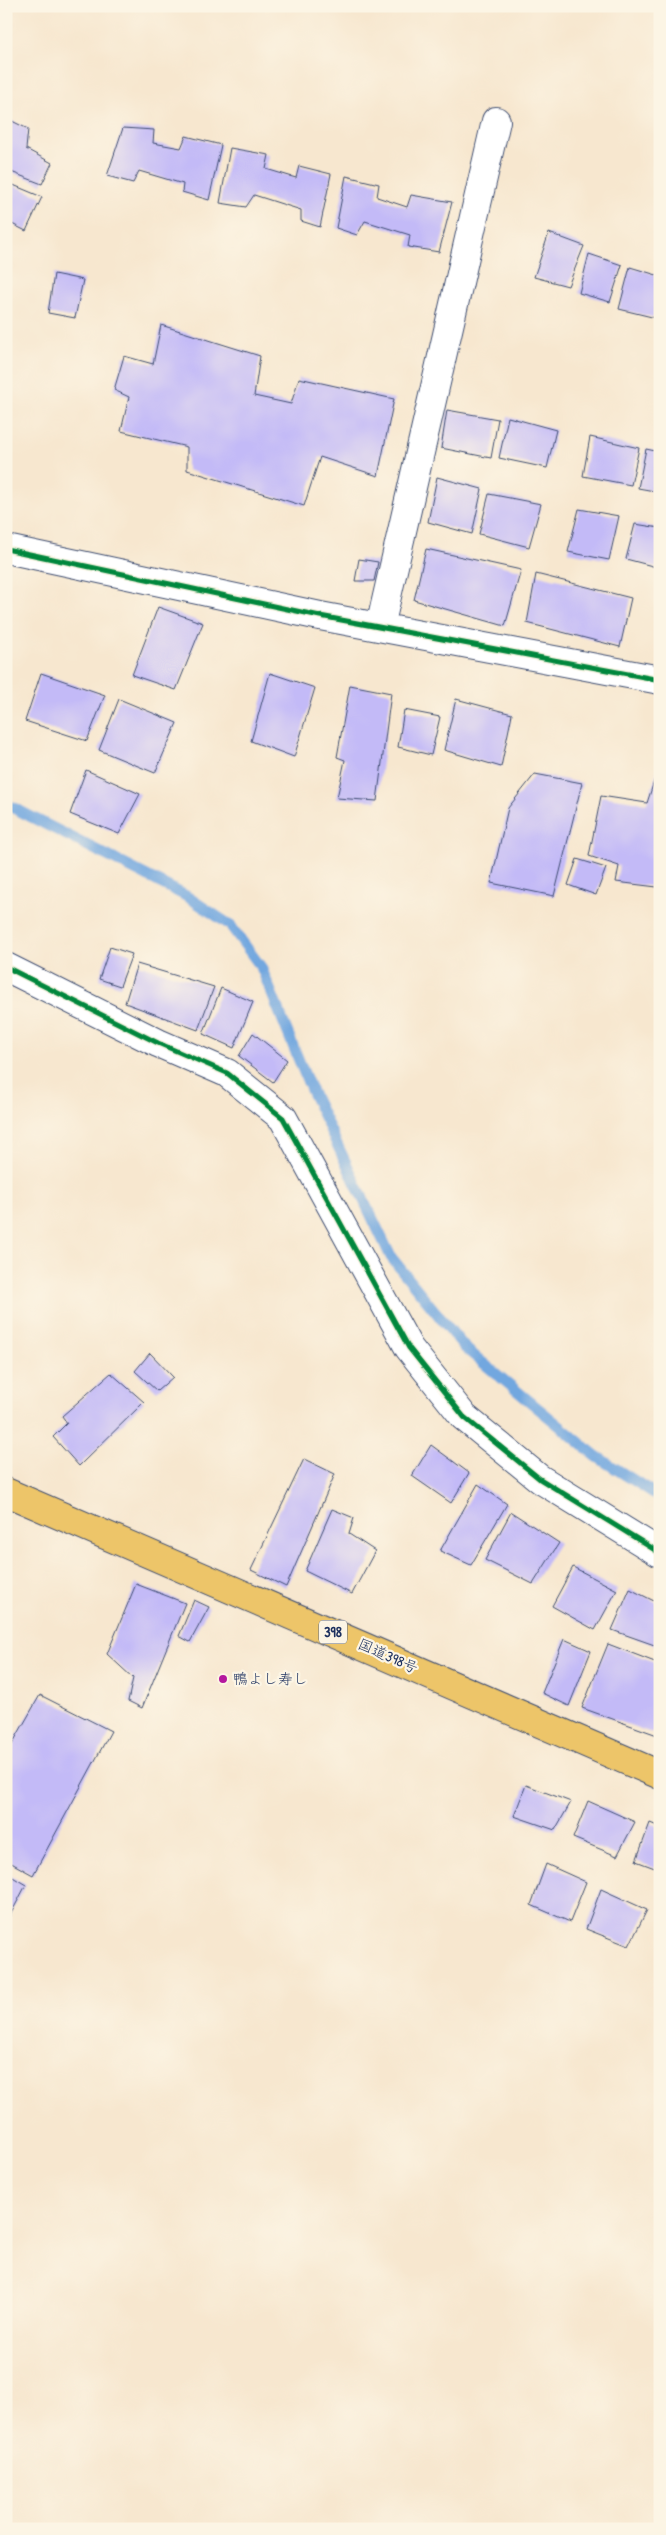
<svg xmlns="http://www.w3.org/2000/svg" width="666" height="2535" viewBox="0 0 666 2535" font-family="'Patrick Hand','Klee One',sans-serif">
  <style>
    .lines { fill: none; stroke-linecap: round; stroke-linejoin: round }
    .stream { stroke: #72a7df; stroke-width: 11 }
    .building { fill: #c3baf7 }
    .minor-casing { stroke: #3c4b6f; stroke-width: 30 }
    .highway-casing { stroke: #3c4b6f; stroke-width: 30 }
    .minor { stroke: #fff; stroke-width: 28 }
    .highway { stroke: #edc569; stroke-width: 28 }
    .cycleway-casing { stroke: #fcf5e5; stroke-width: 8 }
    .cycleway { stroke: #00873e; stroke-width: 5 }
    .poi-dot { fill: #b5179e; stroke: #fcf5e5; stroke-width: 2 }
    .labels { text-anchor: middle; stroke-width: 4.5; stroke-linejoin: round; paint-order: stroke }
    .shield { fill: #fcf5e5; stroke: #5e6a86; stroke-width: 1 }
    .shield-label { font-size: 14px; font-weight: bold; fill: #1b2f5e }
    .street-label { font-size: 15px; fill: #1b2f5e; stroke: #fcf5e5 }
    .poi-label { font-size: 15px; fill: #1b2f5e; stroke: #fcf5e5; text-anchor: start }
  </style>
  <rect width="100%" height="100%" fill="#fcf5e5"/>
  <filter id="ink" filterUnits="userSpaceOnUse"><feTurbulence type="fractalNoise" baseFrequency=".02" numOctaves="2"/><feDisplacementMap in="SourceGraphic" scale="10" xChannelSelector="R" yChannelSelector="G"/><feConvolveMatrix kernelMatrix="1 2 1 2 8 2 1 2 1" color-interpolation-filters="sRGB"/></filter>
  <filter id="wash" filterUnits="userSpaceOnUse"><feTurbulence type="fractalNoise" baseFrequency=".0096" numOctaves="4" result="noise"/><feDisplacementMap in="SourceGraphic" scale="20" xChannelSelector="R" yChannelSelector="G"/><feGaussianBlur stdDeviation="1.12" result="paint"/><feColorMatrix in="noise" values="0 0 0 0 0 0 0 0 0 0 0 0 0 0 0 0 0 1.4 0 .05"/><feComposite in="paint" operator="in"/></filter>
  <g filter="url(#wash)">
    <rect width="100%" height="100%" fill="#f7e7cf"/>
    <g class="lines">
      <path class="stream" d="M6,804L188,897L230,925L261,967L311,1090L391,1257L465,1348L596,1456L660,1497"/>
    </g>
    <g id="blocks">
      <path class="building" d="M6,118L28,129L26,149L52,163L42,184L6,170Z
        M123,128L154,130L153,143L181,148L186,136L221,145L209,200L182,192L183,184L139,171L133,183L107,176Z
        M230,148L269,155L266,169L296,178L299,166L331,174L320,227L301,221V210L254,195L246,207L220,203Z
        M346,176L379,184L377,197L407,207L411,195L452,202L439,252L408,247L410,235L365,221L357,235L336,228Z
        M6,182L42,197L26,231L6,221Z
        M549,233L584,246L568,286L534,277Z
        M589,254L622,265L610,302L579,293Z
        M630,267L660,276V308L656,318L619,309Z
        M54,274L83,280L75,318L48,313Z
        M161,325L260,356L254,396L291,404L299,378L394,399L378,476L320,457L304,506L187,470V447L121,431L129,397L114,390L124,356L153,364Z
        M447,410L498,419L491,458L441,448Z
        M508,417L556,430L547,468L499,458Z
        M590,437L639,448L631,485L583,476Z
        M646,449L660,452V492L638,488Z
        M437,477L482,489L472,534L428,522Z
        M489,494L541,504L529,547L479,534Z
        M579,509L619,516L609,560L568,552Z
        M635,524L660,528V568L626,559Z
        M426,549L521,570L505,626L414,600Z
        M359,559L378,562L374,581H355Z
        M536,574L631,598L620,647L527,623Z
        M158,607L203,623L176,690L132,675Z
        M41,673L105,695L87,741L25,721Z
        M270,673L315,688L294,757L251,741Z
        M350,685L391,693L377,801L337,798L345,760L337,757Z
        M119,699L177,723L155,773L99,750Z
        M456,699L512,714L501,767L444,750Z
        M404,710L440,717L431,755L398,747Z
        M659,766L660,876L657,887L616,882L619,866L589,856L601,796L647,803Z
        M86,770L140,794L119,834L70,814Z
        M535,774L582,783L554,896L491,883L508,808Z
        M577,859L606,868L596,895L568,885Z
        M110,947L132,954L120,986L99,979Z
        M137,964L214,987L198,1030L125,1003Z
        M221,988L253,1002L234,1048L203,1034Z
        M253,1033L287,1060L273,1082L239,1056Z
        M150,1353L173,1377L157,1391L135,1371Z
        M111,1373L144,1402L79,1466L53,1437L67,1423L62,1416Z
        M431,1445L469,1473L451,1503L412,1476Z
        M304,1459L335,1474L286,1587L251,1570Z
        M478,1484L507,1504L471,1565L440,1551Z
        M332,1509L354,1518L349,1534L375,1551L352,1594L305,1571Z
        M511,1512L559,1543L533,1584L485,1560Z
        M573,1567L617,1590L595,1630L552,1606Z
        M136,1584L185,1603L142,1708L128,1701L133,1678L107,1654Z
        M630,1589L660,1604V1647L612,1630Z
        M194,1600L209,1607L190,1642L179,1636Z
        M564,1639L591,1651L569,1706L542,1693Z
        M608,1644L660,1664V1736L582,1708Z
        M40,1695L111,1731L33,1875L6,1860V1755Z
        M526,1785L571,1802L555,1830L514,1816Z
        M588,1801L635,1822L617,1856L573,1838Z
        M650,1823L660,1827V1870L636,1861Z
        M546,1864L586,1882L570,1922L531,1905Z
        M6,1873L26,1885L6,1923Z
        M601,1889L647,1910L629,1946L586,1929Z"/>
    </g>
  </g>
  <g filter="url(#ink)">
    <use href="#blocks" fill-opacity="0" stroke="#3c4b6f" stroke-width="1"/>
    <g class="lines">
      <defs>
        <path id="minor" d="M6,549L320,616L660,680
          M380,627L496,121
          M6,967L158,1043L227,1073L283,1118L409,1348L464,1417L540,1479L660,1553"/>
        <path id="highway" d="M6,1492L660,1775"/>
      </defs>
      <use href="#minor" class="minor-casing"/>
      <use href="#highway" class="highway-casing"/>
      <use href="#minor" class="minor"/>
      <use href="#highway" class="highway"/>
      <defs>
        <path id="cycleway" d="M6,549L320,616L660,680
          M6,967L158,1043L227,1073L283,1118L409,1348L464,1417L540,1479L660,1553"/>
      </defs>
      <use href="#cycleway" class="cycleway-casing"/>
      <use href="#cycleway" class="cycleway"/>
    </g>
  </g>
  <circle class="poi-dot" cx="223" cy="1679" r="5"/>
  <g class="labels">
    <rect class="shield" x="319" y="1620.5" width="28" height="23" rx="4"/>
    <g class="shield-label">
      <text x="333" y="1637">398</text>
    </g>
    <g class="street-label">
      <text transform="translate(388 1656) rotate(24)" y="5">国道398号</text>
    </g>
    <g class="poi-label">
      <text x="233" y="1684">鴨よし寿し</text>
    </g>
  </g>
  <rect width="666" height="2535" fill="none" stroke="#fcf5e5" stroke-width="25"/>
</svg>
